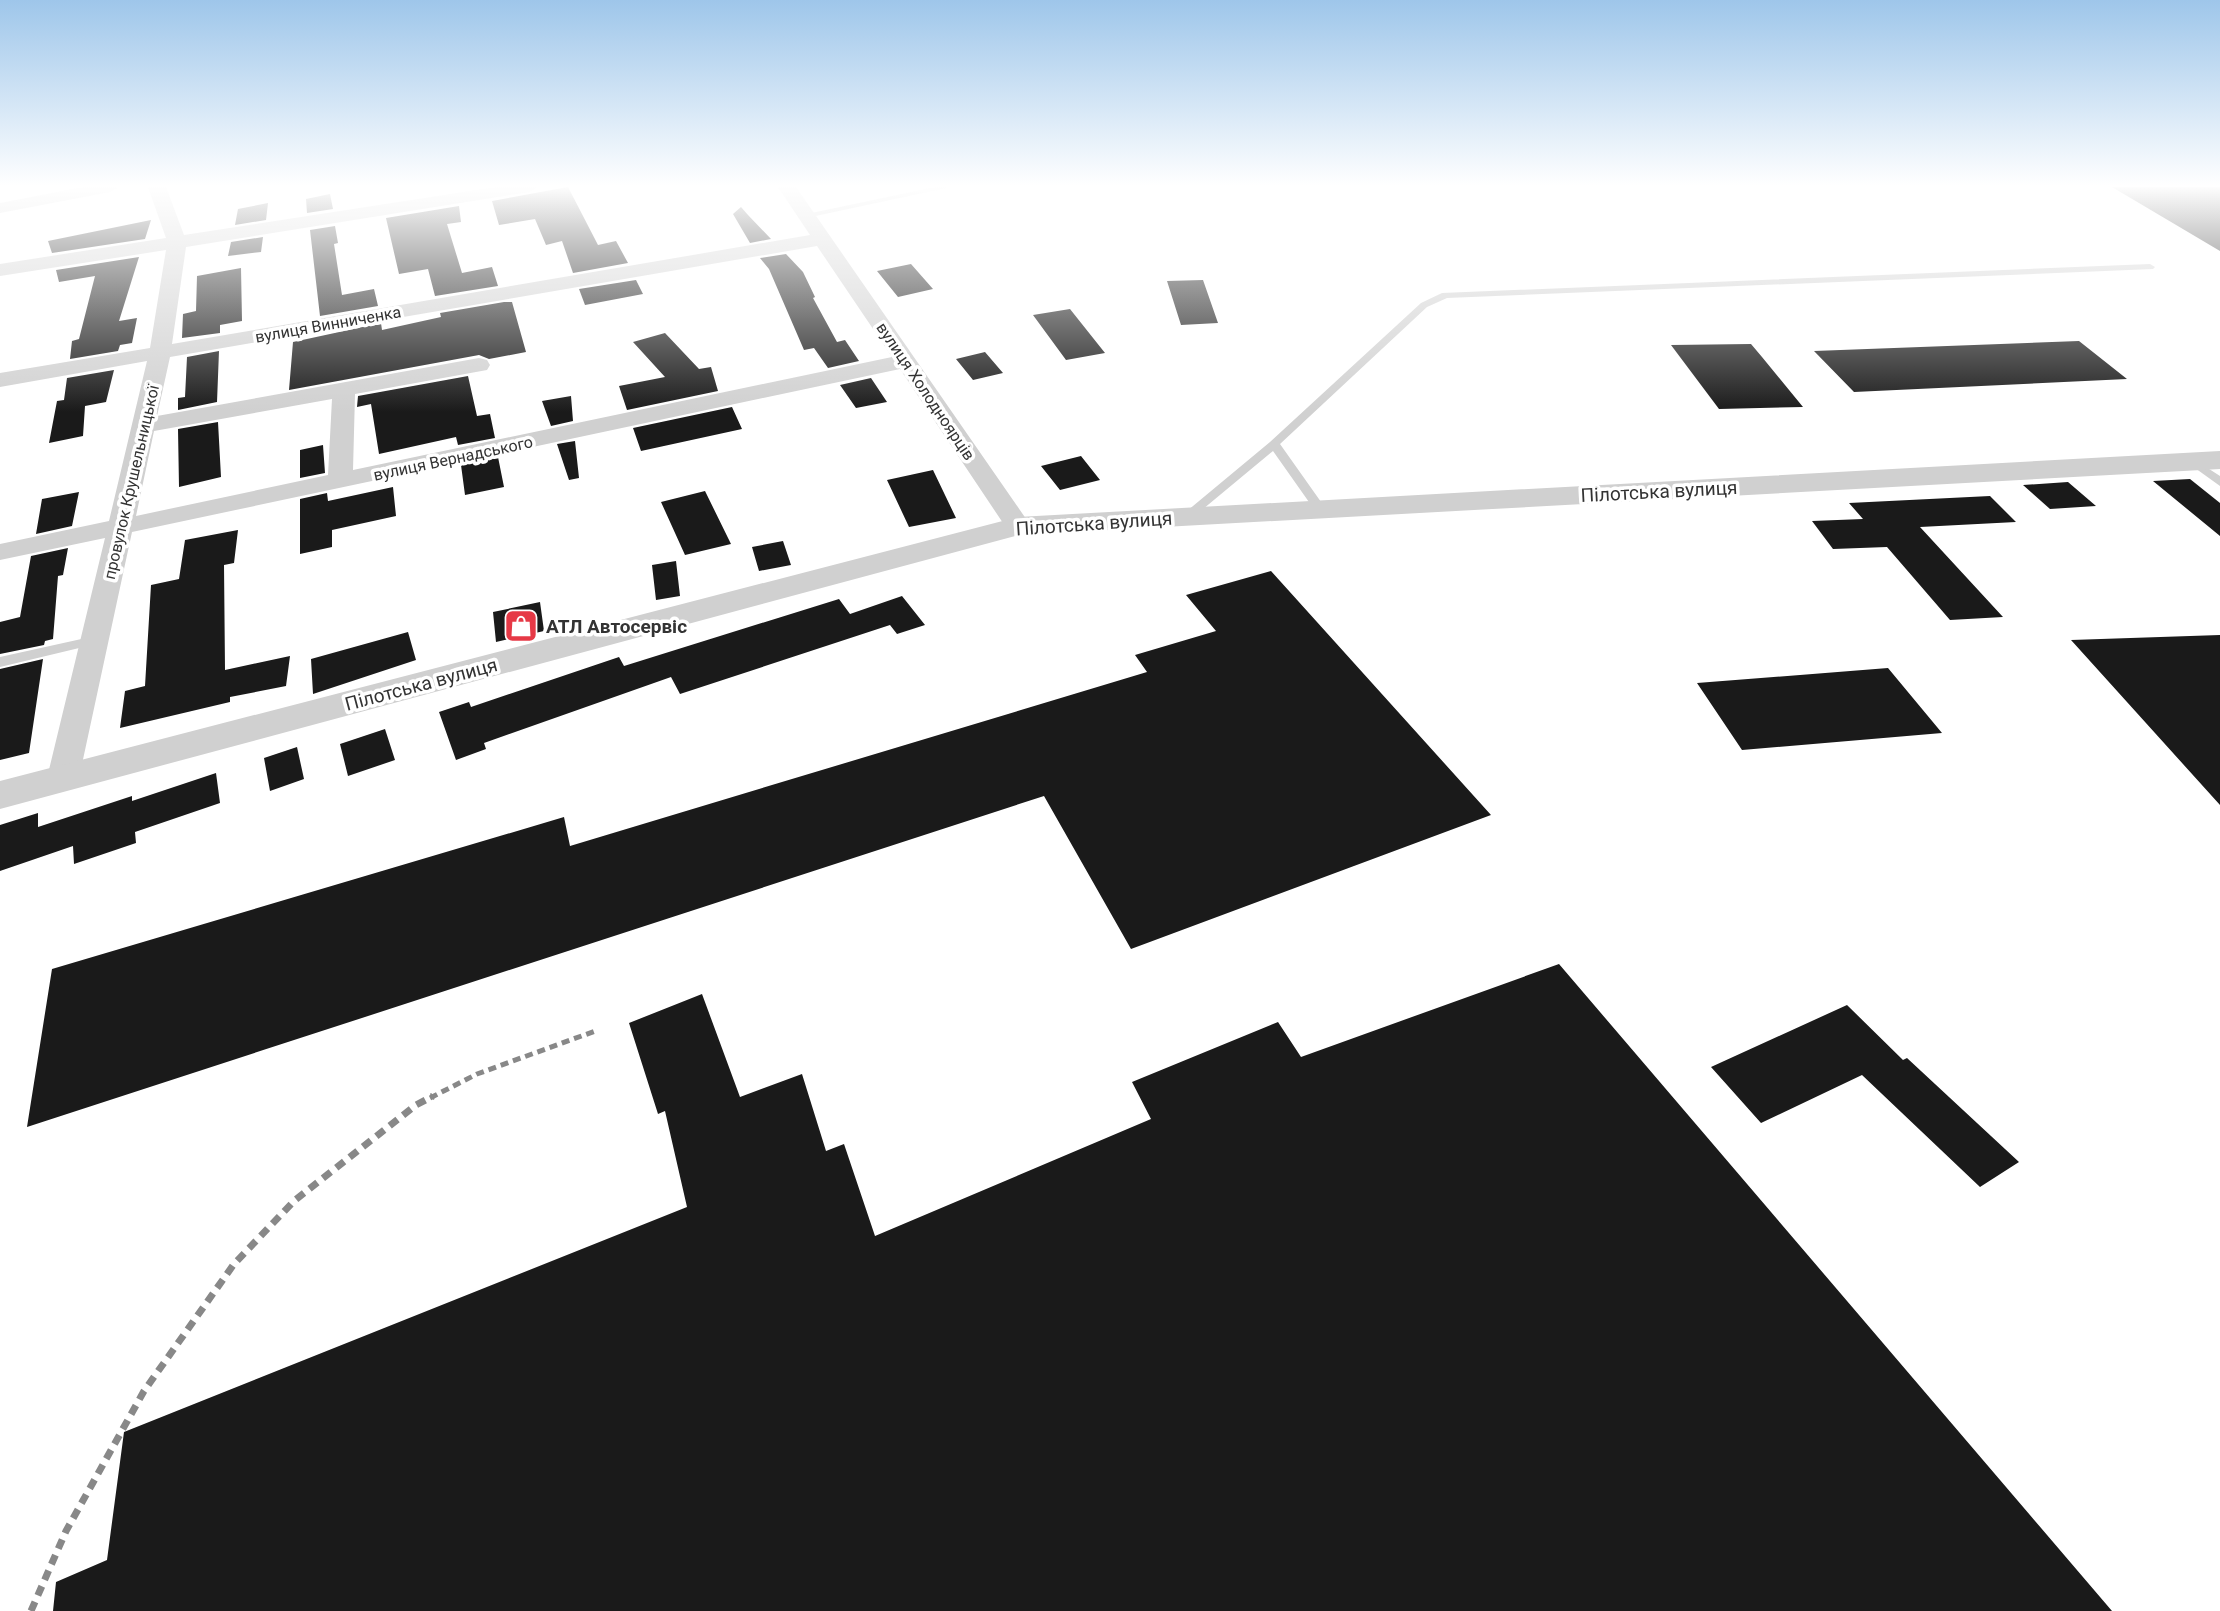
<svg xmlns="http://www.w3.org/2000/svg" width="2220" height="1611" viewBox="0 0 2220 1611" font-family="Roboto,sans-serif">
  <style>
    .building { fill: #1a1a1a }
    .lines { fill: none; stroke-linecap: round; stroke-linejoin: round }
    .service { fill: #d0d0d0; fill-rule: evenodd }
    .minor { fill: #d0d0d0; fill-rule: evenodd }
    .tertiary { fill: #d0d0d0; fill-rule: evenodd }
    .rail-far1 { stroke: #888; stroke-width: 5; stroke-dasharray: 8 5; stroke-linecap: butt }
    .rail { stroke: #888; stroke-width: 7; stroke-dasharray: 10 7; stroke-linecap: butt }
    .labels { text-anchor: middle; stroke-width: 7; stroke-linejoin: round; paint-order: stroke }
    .far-street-label { font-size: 16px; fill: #333; stroke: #fff }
    .street-label { font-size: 19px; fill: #333; stroke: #fff }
    .poi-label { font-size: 19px; font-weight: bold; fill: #333; stroke: #fff; text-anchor: start }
  </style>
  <rect width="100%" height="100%" fill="#fff"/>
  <path class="building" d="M568,187L598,245L616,241L628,263L573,273L562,241L546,245L535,219L499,225L492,201Z
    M2112,187H2220V251Z
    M330,194L333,209L307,213L306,199Z
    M268,203L266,220L235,225L238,209Z
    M459,206L461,222L447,224L462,273L492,267L498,286L435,296L428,269L399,274L386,218Z
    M741,207L748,215L771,239L750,243L733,214Z
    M151,220L145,239L52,253L48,241Z
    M335,226L338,243L334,244L342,295L374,289L378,306L320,316L310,230Z
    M263,237L261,252L228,256L231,242Z
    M786,254L803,272L815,297L813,298L837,342L845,340L859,361L828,368L814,348L804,350L769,269L760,258Z
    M139,257L119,321L137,318L132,343L120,345L118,351L70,359L72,341L79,339L95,276L59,282L56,270Z
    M911,264L933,289L898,297L877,271Z
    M241,268L242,321L220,325V333L182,338L183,314L196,311L197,276Z
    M636,280L643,294L585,305L579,289Z
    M1203,280L1218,323L1181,325L1167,281Z
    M504,302H512L526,352L489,359L479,355L289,390L293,342L381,323L382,330L441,317L440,313Z
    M1070,309L1105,353L1066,360L1033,315Z
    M665,333L699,369L711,367L718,391L627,410L619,386L665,377L633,342Z
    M2079,341L2127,379L1854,392L1814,351Z
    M1751,344L1762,357L1803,407L1719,409L1671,345Z
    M219,351L217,402L178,410V398L185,397L187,357Z
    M985,352L1003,373L973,380L956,359Z
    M114,370L106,402L85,406L83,436L49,443L57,401L64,400L67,378Z
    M468,376L477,416L490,414L495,438L458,445L456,437L379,454L371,404L357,407L358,396Z
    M871,378L887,402L856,408L840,385Z
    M571,396L573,421L551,426L542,401Z
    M732,407L742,429L641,451L633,428Z
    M218,422L221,477L179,487L178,429Z
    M575,441L579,478L569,480L557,444Z
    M323,445L325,473L300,478V450Z
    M1081,456L1100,480L1060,490L1041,466Z
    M498,457L504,487L465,495L461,465Z
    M933,470L956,518L909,527L887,480Z
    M2190,479L2220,503V536L2153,481Z
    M2068,482L2096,506L2050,509L2023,485Z
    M393,487L396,516L332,530V547L300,554V499L327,493L328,501Z
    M705,491L731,544L685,555L661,502Z
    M79,492L72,526L36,534L42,499Z
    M1990,496L2016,522L1920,527L2003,617L1950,620L1887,547L1833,549L1812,521L1863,519L1849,503Z
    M238,530L234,563L224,565L225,670L290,656L286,686L230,697V702L120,728L125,691L145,686L151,585L179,579L185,540Z
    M783,541L791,565L759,571L752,547Z
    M68,548L63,575L58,576L53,639L45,641L44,645L0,654V622L20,617L31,556Z
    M676,561L680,596L656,600L652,565Z
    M1271,571L1491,815L1131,949L1044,796L27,1127L52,969L564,817L570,846L1147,672L1135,655L1216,631L1186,595Z
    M902,596L925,625L897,634L890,625L680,694L671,677L484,743L486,749L456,760L439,712L469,702L471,707L619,657L624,666L839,599L850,614Z
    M540,602L544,631L496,642L493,612Z
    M408,632L416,660L313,694L311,659Z
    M2220,635V805L2071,640Z
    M43,659L29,753L0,760V669Z
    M1888,668L1942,733L1742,750L1697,683Z
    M385,729L395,760L348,776L340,744Z
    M297,747L304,779L270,791L264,758Z
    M216,773L220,803L135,832L136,843L74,864L73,846L0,871V825L38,813V827L132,796V801Z
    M1559,964L2112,1611H53L56,1582L107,1560L124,1432L687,1207L665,1111L658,1114L629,1023L702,994L740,1097L802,1074L826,1151L844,1144L875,1236L1151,1119L1132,1082L1278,1022L1301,1057Z
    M1847,1005L1903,1060L1907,1058L2019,1162L1980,1187L1862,1075L1761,1123L1711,1067Z"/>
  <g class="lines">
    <path class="service" d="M935,187H951L806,218L802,215Z
      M2150,264L2155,267L2153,269L1447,298L1427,307L1280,444L1326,509L1324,512H1316L1273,451L1191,519H1183L1181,516L1270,442L1421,303L1442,293Z
      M2192,458L2220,476V486L2188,463L2186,461Z
      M95,636L102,640L100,643L0,667V657Z"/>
    <path class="minor" d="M83,187H119L110,192L0,213V203Z
      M148,187H166L184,235L496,187H538L529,192L186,247L172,344L810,235L778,187H796L1031,526L1027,532H1009L900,369L132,532L79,778L75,786L63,790L51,786L47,778L105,538L0,560V544L109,521L147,361L0,387V373L150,348L166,250L0,276V264L166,238ZM817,246L892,357L353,470L355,394L487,370L490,365L487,360L479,358L157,416L170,357ZM332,399L328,475L136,516L154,431Z"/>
    <path class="tertiary" d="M2220,451V469L1019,535L0,809V781L1018,517Z"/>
    <path class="rail-far1" d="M430,1098L477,1074L598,1030"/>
    <path class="rail" d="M31,1611L66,1531L144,1391L234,1264L294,1201L416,1105L433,1096"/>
  </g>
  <linearGradient id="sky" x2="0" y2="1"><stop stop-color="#9ec6ea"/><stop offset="0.45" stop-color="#fff"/><stop offset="1" stop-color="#fff" stop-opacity="0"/></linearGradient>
  <rect width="2220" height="412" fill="url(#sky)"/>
  <defs>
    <symbol id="shop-square" viewBox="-11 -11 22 22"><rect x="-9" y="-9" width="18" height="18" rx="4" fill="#e63946" stroke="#fff"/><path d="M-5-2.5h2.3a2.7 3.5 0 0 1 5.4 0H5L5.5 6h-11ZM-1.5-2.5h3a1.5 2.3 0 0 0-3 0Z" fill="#fff"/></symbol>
  </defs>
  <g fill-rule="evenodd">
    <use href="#shop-square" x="502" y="607" width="38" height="38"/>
  </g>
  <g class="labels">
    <g class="far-street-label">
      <text transform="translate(328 324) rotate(-10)" y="6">вулиця Винниченка</text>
      <text transform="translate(926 391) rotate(56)" y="6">вулиця Холодноярців</text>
      <text transform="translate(453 458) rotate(-12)" y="6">вулиця Вернадського</text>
      <text transform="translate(131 482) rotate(-77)" y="6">провулок Крушельницької</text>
    </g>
    <g class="street-label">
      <text transform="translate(1659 491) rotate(-3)" y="7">Пілотська вулиця</text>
      <text transform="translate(1094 523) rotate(-4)" y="7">Пілотська вулиця</text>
      <text transform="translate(421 684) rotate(-15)" y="7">Пілотська вулиця</text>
    </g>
    <g class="poi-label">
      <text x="546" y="633">АТЛ Автосервіс</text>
    </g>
  </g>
</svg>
